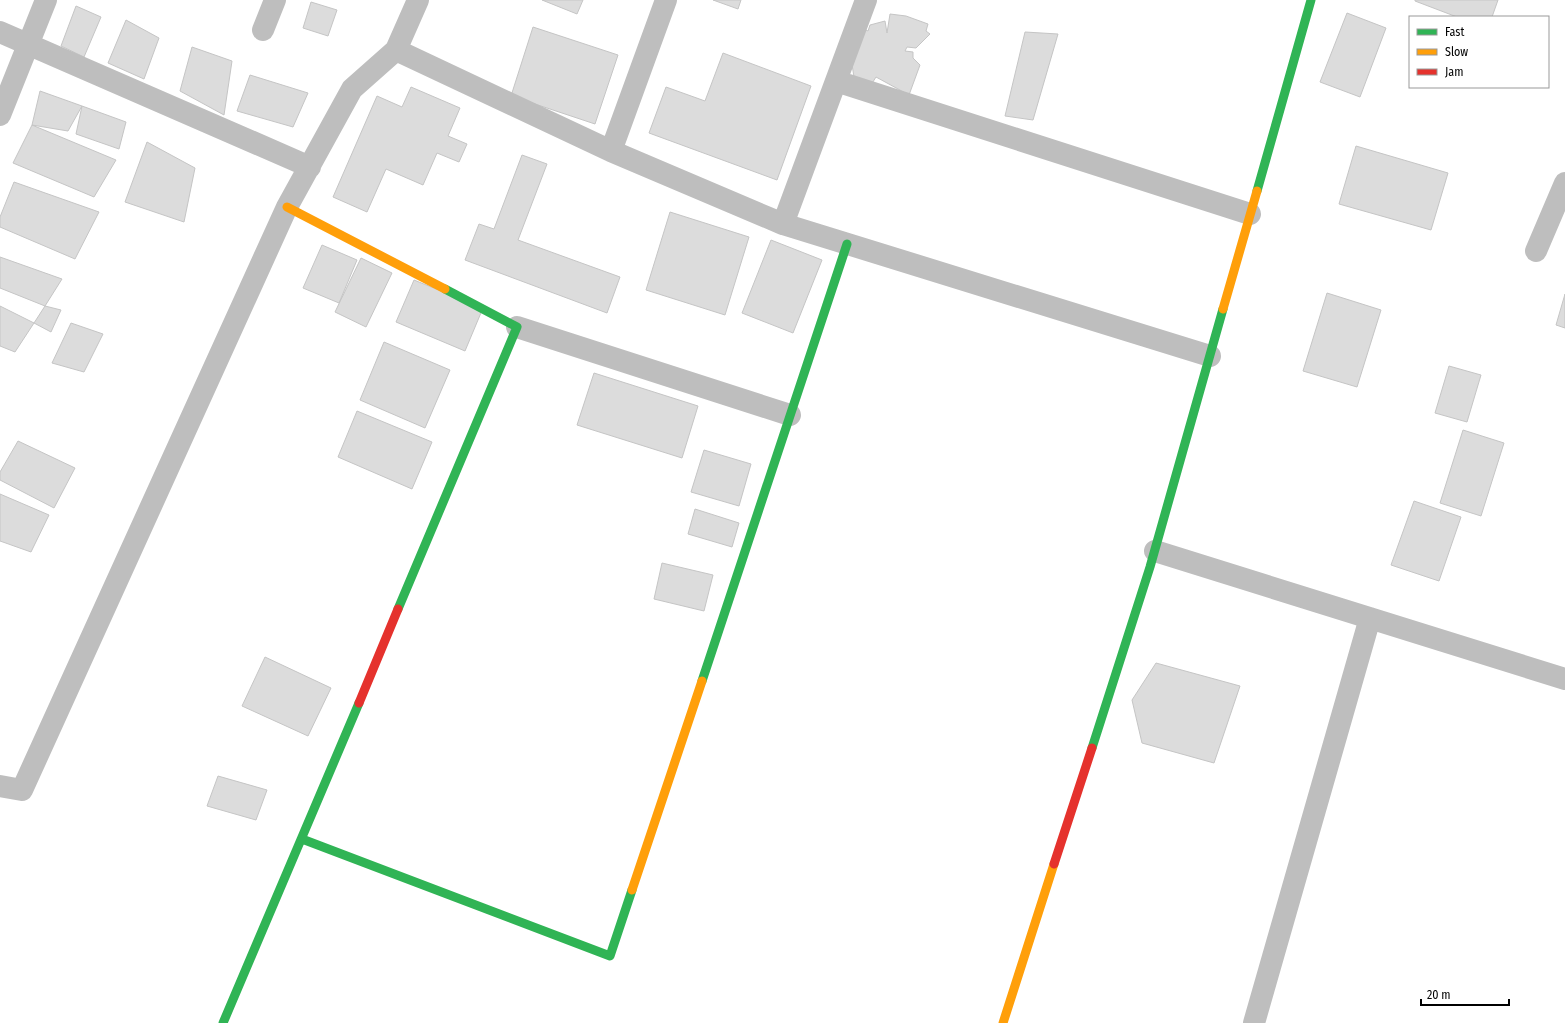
<svg xmlns="http://www.w3.org/2000/svg" width="1565" height="1023" viewBox="0 0 1565 1023" font-family="'Fira Sans Condensed',sans-serif">
  <style>
    .building { fill: #dcdcdc; stroke: #c5c5c5 }
    .lines { fill: none; stroke-linecap: round; stroke-linejoin: round }
    .street { stroke: #bebebe; stroke-width: 22 }
    .fast { stroke: #30b455; stroke-width: 9 }
    .slow { stroke: #ff9f0a; stroke-width: 9 }
    .jam { stroke: #e5322d; stroke-width: 9 }
  </style>
  <rect width="100%" height="100%" fill="#fff"/>
  <path class="building" d="M542,0H583L577,14Z
    M713,0H741L738,9Z
    M1415,0H1498L1492,17H1457L1415,1Z
    M311,2L337,10L328,36L303,28Z
    M76,6L101,17L84,57L61,46Z
    M1347,13L1386,28L1360,97L1320,82Z
    M890,14L906,16L928,24L926,31L930,34L916,48L907,47L905,51L913,52V58L920,65L909,95L876,77L871,85L854,77L850,52L860,27L868,31L870,25L885,21L887,33Z
    M126,20L159,38L144,79L108,63Z
    M533,27L618,55L595,124L511,96Z
    M1025,32L1058,34L1033,120L1005,116Z
    M192,47L232,61L224,115L180,91Z
    M723,53L811,86L777,180L649,133L666,87L705,101Z
    M250,75L308,93L293,127L237,111Z
    M411,87L460,108L448,136L467,144L459,162L437,153L423,185L386,169L367,212L333,197L377,96L402,107Z
    M40,91L82,106L68,131L32,125Z
    M82,106L126,122L119,149L76,134Z
    M32,125L116,160L94,197L13,163Z
    M147,142L195,168L184,222L125,202Z
    M1356,146L1448,173L1431,230L1339,204Z
    M522,155L547,164L518,240L620,277L607,313L465,260L479,224L494,229Z
    M14,182L99,212L75,259L0,227V217Z
    M670,212L749,237L725,315L646,290Z
    M771,240L822,260L793,333L742,313Z
    M322,245L357,260L339,303L303,288Z
    M0,257L62,279L45,306L0,288Z
    M361,258L392,273L366,327L335,312Z
    M414,280L483,308L465,351L396,322Z
    M1327,293L1381,310L1357,387L1303,371Z
    M1565,294V328L1556,325Z
    M0,306L34,323L15,352L0,346Z
    M45,306L61,310L51,332L34,323Z
    M71,323L103,334L84,372L52,363Z
    M384,342L450,370L425,428L360,400Z
    M1449,366L1481,375L1467,422L1435,413Z
    M594,373L698,406L682,458L577,425Z
    M357,411L432,442L412,489L338,457Z
    M1463,430L1504,443L1481,516L1440,503Z
    M18,441L75,468L54,508L0,480V472Z
    M704,450L751,464L739,506L691,492Z
    M0,494L49,515L31,552L0,541Z
    M1414,501L1461,517L1439,581L1391,565Z
    M695,509L739,523L732,547L688,534Z
    M662,563L713,575L704,611L654,599Z
    M265,657L331,688L308,736L242,706Z
    M1156,663L1240,686L1214,763L1142,743L1132,700Z
    M218,776L267,790L256,820L207,806Z"/>
  <g class="lines">
    <path class="street" d="M263,30L275,0
      M0,32L310,167
      M396,50L611,151L783,224L866,0
      M836,81L1250,214
      M0,115L46,0
      M611,151L666,0
      M783,224L1210,356
      M1536,251L1565,183
      M517,327L790,415
      M1155,551L1565,679
      M0,786L22,790L287,207L352,89L396,50L418,0
      M1254,1023L1370,618"/>
    <path class="fast" d="M1257,191L1311,0
      M398,609L517,327L445,289
      M702,681L847,244
      M1092,748L1150,567L1223,309
      M302,839L610,956L632,890
      M223,1023L359,703"/>
    <path class="slow" d="M287,207L445,289
      M1223,309L1257,191
      M632,890L702,681
      M1003,1023L1054,864"/>
    <path class="jam" d="M359,703L398,609
      M1054,864L1092,748"/>
  </g>
  <rect x="1409" y="16" width="140" height="72" fill="#ffffff" stroke="#999999"/>
  <rect x="1417" y="29" width="20" height="6" fill="#30b455" stroke="#999999"/>
  <text x="1445" y="36" font-size="12" fill="#000000">Fast</text>
  <rect x="1417" y="49" width="20" height="6" fill="#ff9f0a" stroke="#999999"/>
  <text x="1445" y="56" font-size="12" fill="#000000">Slow</text>
  <rect x="1417" y="69" width="20" height="6" fill="#e5322d" stroke="#999999"/>
  <text x="1445" y="76" font-size="12" fill="#000000">Jam</text>
  <path d="M1421 999v6h88v-6" fill="none" stroke="#000000" stroke-width="2"/>
  <text x="1427" y="999" font-size="12" fill="#000000" stroke="#ffffff" stroke-width="3" paint-order="stroke">20 m</text>
</svg>
